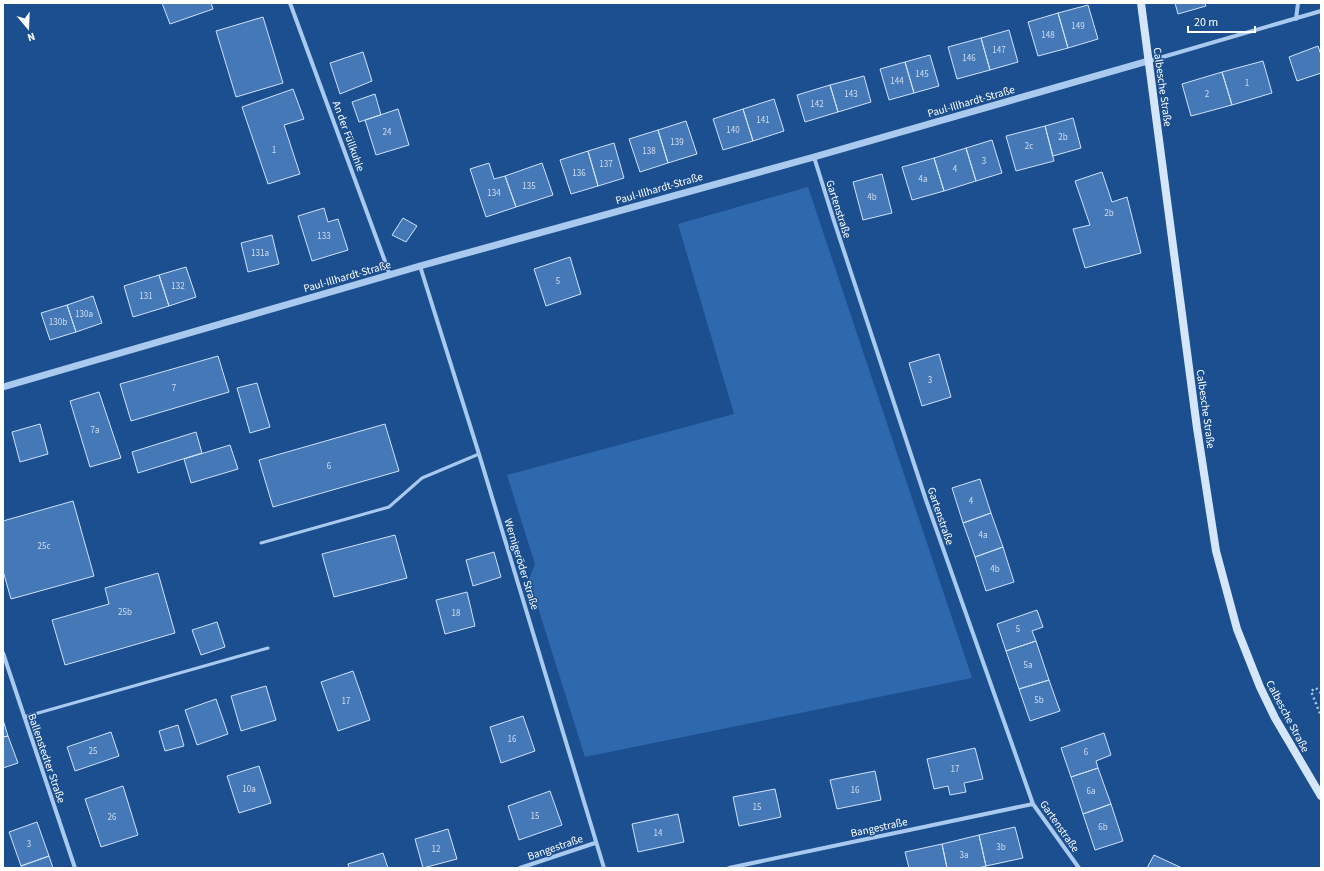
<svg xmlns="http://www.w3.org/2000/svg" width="1324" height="871" viewBox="0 0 1324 871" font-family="'Source Sans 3',sans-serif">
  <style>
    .green { fill: #2e69ad }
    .building { fill: #4478b7; stroke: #cfe3fa }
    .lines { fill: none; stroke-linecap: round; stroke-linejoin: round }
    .path { stroke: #a9c9ee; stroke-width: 2.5; stroke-dasharray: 2 3; stroke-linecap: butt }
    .service { stroke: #a9c9ee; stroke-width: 3 }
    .minor { stroke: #a9c9ee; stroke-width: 4 }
    .tertiary { stroke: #a9c9ee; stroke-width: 7 }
    .secondary { stroke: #d6e6fa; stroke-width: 8 }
    .labels { text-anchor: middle; stroke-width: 3; stroke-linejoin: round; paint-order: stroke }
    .number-label { font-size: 9px; fill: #d0dded }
    .street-label { font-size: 11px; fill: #fff; stroke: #1b4f8f }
  </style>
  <rect width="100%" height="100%" fill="#1b4f8f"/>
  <path class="green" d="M808,187L972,678L585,757L529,579L535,564L507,475L734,414L678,224Z"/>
  <path class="building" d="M162,3H211L213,9L170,24Z
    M1175,3H1205L1206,6L1178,14Z
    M1088,5L1098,39L1068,48L1058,13Z
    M1058,13L1068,48L1038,56L1028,22Z
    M263,17L283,83L236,97L216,31Z
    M1009,30L1018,62L990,70L981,38Z
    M981,38L990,70L957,79L948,47Z
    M1318,46L1321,55V73L1297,81L1289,57Z
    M363,52L372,81L340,94L330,63Z
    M930,55L939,86L914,93L905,62Z
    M1263,61L1272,93L1232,105L1222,72Z
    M905,62L914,93L889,100L880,69Z
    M1222,72L1232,105L1191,116L1182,84Z
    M864,76L871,102L838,112L830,85Z
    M830,85L838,112L805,122L797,95Z
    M293,89L304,119L284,125L300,174L268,184L242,107Z
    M375,94L381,115L359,122L352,102Z
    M774,99L784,131L753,141L743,109Z
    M398,109L409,145L376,155L365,120Z
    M743,109L753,141L723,150L713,119Z
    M1073,118L1081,148L1053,156L1045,126Z
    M686,121L697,154L668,163L658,130Z
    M1045,126L1054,161L1016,171L1006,136Z
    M658,130L668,163L640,172L629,139Z
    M992,140L1002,173L976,181L966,148Z
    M614,143L624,178L598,186L588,151Z
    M966,148L976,181L944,191L934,158Z
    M588,151L598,186L571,194L560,160Z
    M934,158L944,191L912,200L902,167Z
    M489,163L494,179L505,176L516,207L486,217L470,169Z
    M542,163L553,195L516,207L505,176Z
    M1102,172L1112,202L1127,197L1141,253L1085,268L1073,229L1090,225L1075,181Z
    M882,174L892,213L863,220L853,182Z
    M324,208L328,222L338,219L348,250L312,261L298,216Z
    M403,218L417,226L406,242L392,235Z
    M272,235L279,264L248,272L241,243Z
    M570,257L581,294L546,306L534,269Z
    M186,267L196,297L169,306L159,275Z
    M159,275L169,306L133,317L124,286Z
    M93,296L102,323L76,332L67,305Z
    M67,305L76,332L50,340L41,313Z
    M939,354L951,397L922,406L909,363Z
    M218,356L229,392L131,421L120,384Z
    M257,383L270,427L250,433L237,388Z
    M99,392L121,458L90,467L70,401Z
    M40,424L48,454L20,462L12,432Z
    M385,424L399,471L273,507L259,460Z
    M196,432L202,453L138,473L132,452Z
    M230,445L238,469L191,483L184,459Z
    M980,479L991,513L963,523L952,488Z
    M73,501L94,576L11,599L3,571V521Z
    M991,513L1003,547L975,557L963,523Z
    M395,535L407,578L334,597L322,554Z
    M1003,547L1014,582L986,591L975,557Z
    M494,552L501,577L473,586L466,560Z
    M158,573L175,633L65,665L52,620L109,604L105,588Z
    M467,592L475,626L445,634L436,600Z
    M1037,610L1043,627L1032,631L1036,641L1006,651L997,624Z
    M217,622L225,647L201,655L192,630Z
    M1036,641L1049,680L1019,689L1006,651Z
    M353,671L370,720L338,731L321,682Z
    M1049,680L1060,711L1030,721L1019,689Z
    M266,686L276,720L241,731L231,696Z
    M216,699L228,734L197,745L185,710Z
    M523,716L535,751L501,763L490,727Z
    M3,720L8,736L3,737Z
    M178,725L184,746L165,751L159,731Z
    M111,732L119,756L75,771L67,747Z
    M1104,733L1111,755L1096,761L1098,768L1071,777L1061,748Z
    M8,736L18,763L3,768V737Z
    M975,748L983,779L964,783L966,792L950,795L948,786L934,789L927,759Z
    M259,766L271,803L239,813L227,776Z
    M1098,768L1111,804L1083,814L1071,777Z
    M875,771L881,800L837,809L830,780Z
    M123,786L138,835L101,847L85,799Z
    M775,789L781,817L739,826L733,797Z
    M550,791L562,825L519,840L508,806Z
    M1111,804L1123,841L1095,850L1083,814Z
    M678,814L684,842L638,852L632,824Z
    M37,822L49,856L21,866L9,832Z
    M1015,827L1023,858L986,866L979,835Z
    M448,829L457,859L423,868L415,839Z
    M979,835L986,866L979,868H947L942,844Z
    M942,844L947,868H909L905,852Z
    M383,853L388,868H349L348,864Z
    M1154,855L1182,868H1147Z
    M49,856L53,868H22L21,866Z"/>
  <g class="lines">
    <path class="path" d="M1321,693L1316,688L1311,691L1321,716"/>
    <path class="service" d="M261,543L389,507L422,478L479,454
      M24,717L268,648"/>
    <path class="minor" d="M290,3L390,275
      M1296,19L1298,3
      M1149,61L1321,11
      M814,157L834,221L926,500L1033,804L1079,868
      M420,266L479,454L604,868
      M3,653L75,868
      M520,868L595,843
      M729,868L1033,804"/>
    <path class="tertiary" d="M3,387L420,266L814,157L1148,61"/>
    <path class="secondary" d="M1141,3L1197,428L1216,551L1237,629L1260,687L1275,718L1321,796"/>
  </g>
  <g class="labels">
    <g class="number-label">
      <text x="1078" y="29">149</text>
      <text x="1048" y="38">148</text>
      <text x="999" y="53">147</text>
      <text x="969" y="61">146</text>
      <text x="922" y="77">145</text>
      <text x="897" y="84">144</text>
      <text x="1247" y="86">1</text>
      <text x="851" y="97">143</text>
      <text x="1207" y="97">2</text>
      <text x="817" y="107">142</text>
      <text x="763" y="123">141</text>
      <text x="733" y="133">140</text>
      <text x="387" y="135">24</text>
      <text x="1063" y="140">2b</text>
      <text x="677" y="145">139</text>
      <text x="1029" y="149">2c</text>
      <text x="274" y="153">1</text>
      <text x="649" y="154">138</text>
      <text x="984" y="164">3</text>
      <text x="606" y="167">137</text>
      <text x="955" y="172">4</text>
      <text x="579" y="176">136</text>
      <text x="923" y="182">4a</text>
      <text x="529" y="189">135</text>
      <text x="494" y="196">134</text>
      <text x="872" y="200">4b</text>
      <text x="1109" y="216">2b</text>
      <text x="324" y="239">133</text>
      <text x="260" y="256">131a</text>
      <text x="558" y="284">5</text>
      <text x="178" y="289">132</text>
      <text x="146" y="299">131</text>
      <text x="84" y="317">130a</text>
      <text x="58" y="325">130b</text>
      <text x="930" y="383">3</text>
      <text x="174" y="391">7</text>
      <text x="95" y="433">7a</text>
      <text x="329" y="469">6</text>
      <text x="971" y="504">4</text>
      <text x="983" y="538">4a</text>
      <text x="44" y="549">25c</text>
      <text x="995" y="572">4b</text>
      <text x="125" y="615">25b</text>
      <text x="456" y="616">18</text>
      <text x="1018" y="632">5</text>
      <text x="1028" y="668">5a</text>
      <text x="1039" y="703">5b</text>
      <text x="346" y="704">17</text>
      <text x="512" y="742">16</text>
      <text x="93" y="754">25</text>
      <text x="1086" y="755">6</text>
      <text x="955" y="772">17</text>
      <text x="249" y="792">10a</text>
      <text x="855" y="793">16</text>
      <text x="1091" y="794">6a</text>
      <text x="757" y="810">15</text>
      <text x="535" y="819">15</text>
      <text x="112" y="820">26</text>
      <text x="1103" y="830">6b</text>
      <text x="658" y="836">14</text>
      <text x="29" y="847">3</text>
      <text x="1001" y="850">3b</text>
      <text x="436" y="852">12</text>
      <text x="964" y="858">3a</text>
    </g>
    <g class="street-label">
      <text transform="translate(1163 87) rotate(82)" y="4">Calbesche Straße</text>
      <text transform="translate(971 101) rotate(-16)" y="4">Paul-Illhardt-Straße</text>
      <text transform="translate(349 136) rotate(70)" y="4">An der Füllkuhle</text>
      <text transform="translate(659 188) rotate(-16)" y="4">Paul-Illhardt-Straße</text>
      <text transform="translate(839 209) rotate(72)" y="4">Gartenstraße</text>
      <text transform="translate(347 276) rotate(-16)" y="4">Paul-Illhardt-Straße</text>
      <text transform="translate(1206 409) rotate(82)" y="4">Calbesche Straße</text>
      <text transform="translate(941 516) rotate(71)" y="4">Gartenstraße</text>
      <text transform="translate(522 564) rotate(73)" y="4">Wernigeröder Straße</text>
      <text transform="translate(1288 716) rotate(62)" y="4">Calbesche Straße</text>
      <text transform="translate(47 758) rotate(71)" y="4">Ballenstedter Straße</text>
      <text transform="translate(1060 826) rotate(55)" y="4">Gartenstraße</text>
      <text transform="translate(879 827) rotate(-12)" y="4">Bangestraße</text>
      <text transform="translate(555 847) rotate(-19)" y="4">Bangestraße</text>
    </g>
  </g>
  <rect width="1324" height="871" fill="none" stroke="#ffffff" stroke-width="8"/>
  <g transform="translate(28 28) rotate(161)" stroke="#1b4f8f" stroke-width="3" paint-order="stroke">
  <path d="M0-3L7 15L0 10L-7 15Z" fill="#ffffff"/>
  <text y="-6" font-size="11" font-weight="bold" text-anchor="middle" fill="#ffffff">N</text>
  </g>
  <path d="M1188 26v6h67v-6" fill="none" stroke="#ffffff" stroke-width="2"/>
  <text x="1194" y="26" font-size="12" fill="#ffffff" stroke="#1b4f8f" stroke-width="3" paint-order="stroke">20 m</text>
</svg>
